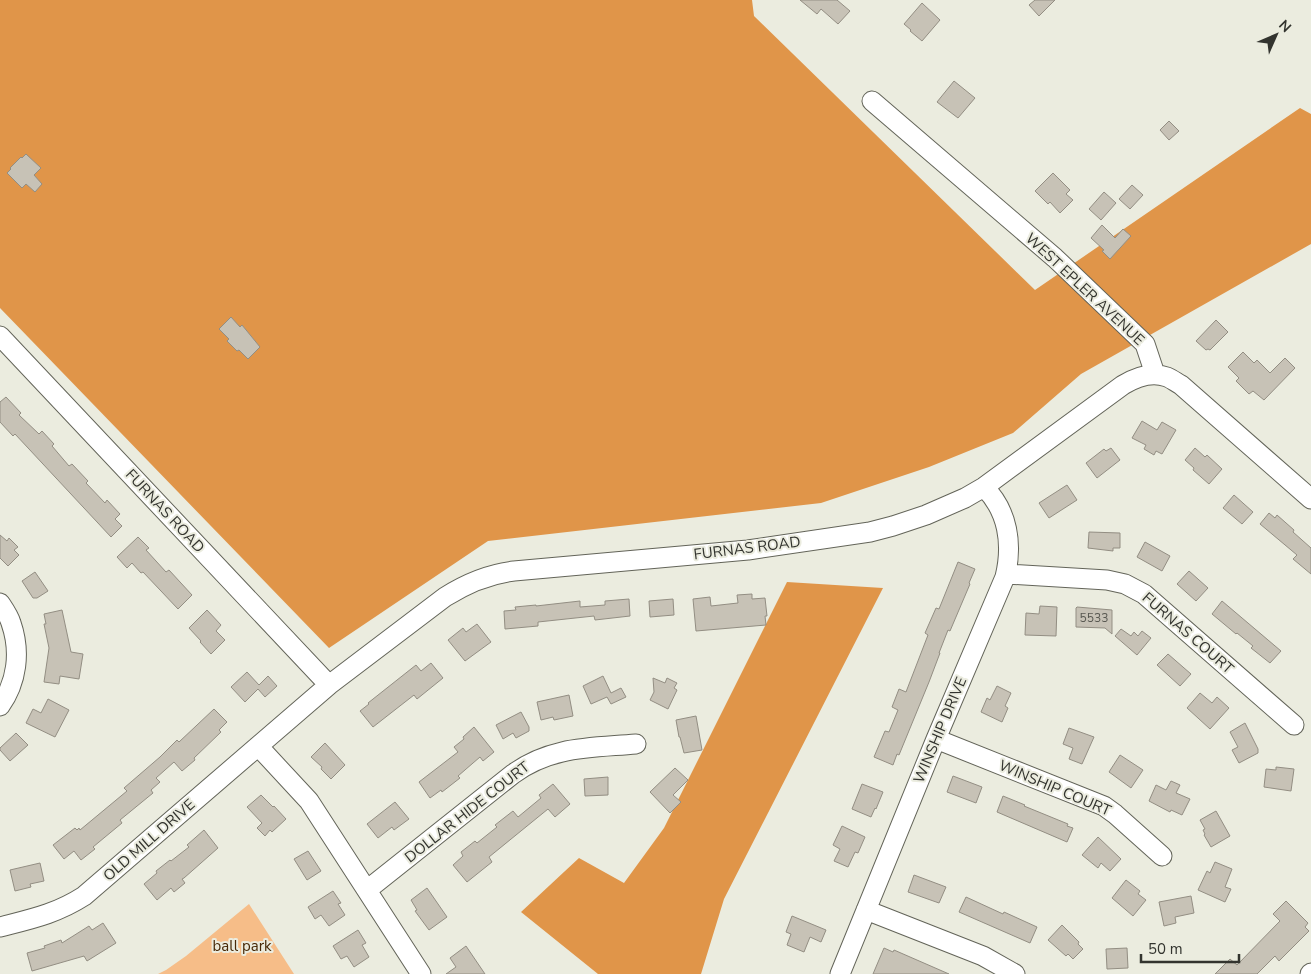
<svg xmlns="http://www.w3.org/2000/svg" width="1311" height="974" viewBox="0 0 1311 974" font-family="'Nunito Sans',sans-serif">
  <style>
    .green { fill: #f6bd88 }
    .forest { fill: #e09549 }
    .building { fill: #c7c2b6; stroke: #938e83 }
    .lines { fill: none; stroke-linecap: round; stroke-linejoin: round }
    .minor-casing { stroke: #636459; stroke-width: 21 }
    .minor { stroke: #fff; stroke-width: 19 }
    .labels { text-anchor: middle; stroke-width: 4; stroke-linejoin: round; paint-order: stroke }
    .number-label { font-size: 12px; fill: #585851 }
    .street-label { font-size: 15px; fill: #33342f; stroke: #ebecdf }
    .park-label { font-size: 15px; fill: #472908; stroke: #ebecdf }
  </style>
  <rect width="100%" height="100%" fill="#ebecdf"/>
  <path class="green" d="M249,904L294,974H158L166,970L186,956Z"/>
  <path class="forest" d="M0,0H752L754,16L1035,290L1300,108L1311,114V244L1081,374L1013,433L929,467L821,503L488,541L329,648L0,308Z
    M787,582L883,588L724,899L701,974H598L521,912L579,858L624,883L664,828Z"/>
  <path class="building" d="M800,0H837L850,11L838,24L821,9L817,14Z
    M1035,0H1055L1039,16L1029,5Z
    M922,3L940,20L922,41L910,31L911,30L904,24Z
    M954,81L975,98L958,118L937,102Z
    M1169,121L1179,131L1169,140L1160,130Z
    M26,154L41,168L34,175L42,184L35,192L26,184L22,188L7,173L11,169L10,168L21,157L22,158Z
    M1053,173L1070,190L1066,194L1073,200L1060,213L1050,202L1048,204L1035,191Z
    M1132,185L1143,195L1130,209L1119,199Z
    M1104,192L1116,203L1101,220L1089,209Z
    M1102,225L1115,238L1123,229L1131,236L1110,259L1102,251L1104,250L1091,238Z
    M231,317L240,327L242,325L260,347L248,359L239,350L237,351L227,341L229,339L219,329Z
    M1216,320L1228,332L1210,350L1208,349L1206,350L1196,341Z
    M1243,352L1254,363L1257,360L1270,373L1285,358L1295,368L1264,400L1253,391L1249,394L1236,381L1239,378L1228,367Z
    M6,397L21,413L19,415L39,434L42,431L54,444L52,446L69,466L72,464L88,481L86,483L105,503L107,500L120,514L115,519L122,526L111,537L15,434L13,436L0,422V402Z
    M1142,421L1157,430L1162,422L1176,430L1162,454L1156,451L1154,455L1144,449L1146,445L1132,438Z
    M1111,448L1120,460L1097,478L1086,463L1104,449L1106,451Z
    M1195,448L1205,457L1207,455L1222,469L1209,484L1193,470L1194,468L1185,460Z
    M1067,485L1077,500L1049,518L1039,503Z
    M1234,495L1253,512L1242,524L1223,508Z
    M1269,513L1275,518L1277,515L1294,530L1293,532L1311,548V574L1293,559L1297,555L1260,524Z
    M1089,532L1120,533V548H1113V551L1088,548Z
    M0,535L7,541L9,538L18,547L14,550L19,555L8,566L0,558Z
    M138,537L149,548L146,550L166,572L169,570L192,595L178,609L143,572L141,573L132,563L127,568L117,557Z
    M1145,542L1170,556L1162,571L1137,557Z
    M958,562L975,569L969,583L970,584L950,631L948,630L939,653H940L929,682L899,755L897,754L893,765L874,757L885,731L889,732L898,710L892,707L899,689L906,692L928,635L925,633L936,608L939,609Z
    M1189,571L1208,588L1196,601L1177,584Z
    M35,572L48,591L37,598H33L22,581Z
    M752,594V599L765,598L767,616H765L766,625L696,631L693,599L710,597L711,606L738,603L737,595Z
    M629,599L630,616L595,620L594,616L538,622V626L505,629L504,611L516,610L515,607L536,605V606L580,601V607L605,605V601Z
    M673,599L674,615L650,617L649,601Z
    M1222,601L1281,651L1270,663L1251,648L1253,646L1237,633L1236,634L1212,614Z
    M1040,606L1057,607L1056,636L1025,635L1026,613L1039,614Z
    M1077,607L1112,610V634L1105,628L1076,627V608Z
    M62,610L71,652L83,654L79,679L60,676L59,684L44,682L49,648L44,624H46L44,614Z
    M207,610L221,625L216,631L225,640L211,654L200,642L201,641L189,628Z
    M477,624L491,642L465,661L448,640L463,628L466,632Z
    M1121,629L1131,636L1134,632L1138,636L1142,631L1151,638L1137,655L1115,636Z
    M1168,654L1191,674L1180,686L1157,665Z
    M431,663L443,678L417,699L414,695L373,727L360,711L369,704L368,703L416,665L421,671Z
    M247,672L259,685L268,676L277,686L265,697L258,689L245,702L231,687Z
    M603,676L611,693L621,688L626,697L611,704L607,697L591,704L583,686Z
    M653,678L665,683L667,678L677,683L674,688L677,690L668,709L650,700L654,692Z
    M997,686L1011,693L1005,706L1008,708L1002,722L981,712L987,698L990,700Z
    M1200,693L1212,703L1217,697L1229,708L1210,729L1187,708Z
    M569,695L573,716L554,720L553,717L541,720L537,702Z
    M48,699L69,710L55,737L26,723L33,709L41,713Z
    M214,709L227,722L219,730L221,732L194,758L195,760L182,771L174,762L156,778L160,782L151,790L153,793L120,820L122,823L93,847L95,849L81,860L74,851L64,859L53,845L75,828L77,830L79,828L80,830L127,791L124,788L160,757L177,740L179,742Z
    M521,712L529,727V731L516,738L513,733L503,739L496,725Z
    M696,716L702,750L684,753L680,737H679L676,720Z
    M1245,723L1258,749V753L1239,763L1232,750L1238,747L1230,732Z
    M474,727L494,752L483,761L480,757L458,776L460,778L442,792L441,790L430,798L419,782L458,752L454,747L464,739L463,737Z
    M1069,728L1094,737L1082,764L1069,759L1073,748L1063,744Z
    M16,733L28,745L10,761L0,750V748Z
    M325,743L345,765L331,779L321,769L322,767L311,757Z
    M1120,755L1143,770L1131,788L1109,772Z
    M1276,767L1294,769L1291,791L1264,787L1266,769L1276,770Z
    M675,768L688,780L673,795L681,802L670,813L650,792Z
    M953,776L982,787L976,803L947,792Z
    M608,777V795L585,796L584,779Z
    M1171,781L1180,785L1176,793L1190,799L1182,815L1171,810L1170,812L1149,801L1156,785L1166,790Z
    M553,784L570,804L555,817L548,809L489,857L492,862L467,882L453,865L463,856L461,852L475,841L477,843L497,827L495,825L513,811L518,817L541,798L539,795Z
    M862,784L883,792L876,809L875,808L871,817L852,809Z
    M261,795L273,807L274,806L286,819L272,832L270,830L265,836L257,828L262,823L247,807Z
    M1003,796L1025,805L1024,806L1068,824L1067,826L1073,828L1067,842L997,812Z
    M395,802L409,819L394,830L392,827L378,838L367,824Z
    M1216,811L1230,836L1211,847L1204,835L1205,834L1203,830L1205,829L1200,820Z
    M842,826L865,837L858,853L855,852L848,867L834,861L840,849L833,845Z
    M204,830L218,848L184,878L182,879L185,883L174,892L171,888L157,900L144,884L157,873L156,871L170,860L171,861L189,847L187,845Z
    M1098,837L1121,859L1110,871L1101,863L1098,868L1082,855Z
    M308,851L321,871L307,880L294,859Z
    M1215,862L1232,869L1225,887L1231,889L1225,902L1198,890L1207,871L1210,873Z
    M40,863L44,881L30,884L31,887L15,891L10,870Z
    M914,875L946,887L939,903L908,892Z
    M1126,880L1140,891L1138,894L1146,900L1133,916L1112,898Z
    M427,888L447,917L429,930L415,911L417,910L411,900Z
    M333,891L341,903L338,904L345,915L329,926L321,915L315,919L308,907Z
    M1191,896L1194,913L1175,917L1176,923L1164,926L1159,902Z
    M966,897L1003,914L1004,912L1037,927L1030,943L959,912Z
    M1286,901L1308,923L1305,927L1309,931L1279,961L1275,956L1257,974H1215L1230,959L1237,965L1280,921L1273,914Z
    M792,916L826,930L821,942L810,937L804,952L787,945L791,934L786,932Z
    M103,923L116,943L87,961L84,956L32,971L27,953L45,948L44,946L61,940L62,943L89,926L92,930Z
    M1062,925L1079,942L1078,944L1083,949L1073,959L1068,954L1066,956L1048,940Z
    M358,930L366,943L362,945L369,957L354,967L347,956L341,959L333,946Z
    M466,946L485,974H446L456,967L450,958Z
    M884,948L893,952L894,950L949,974H873Z
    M1127,948L1128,968L1107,969L1106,949Z"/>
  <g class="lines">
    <defs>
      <path id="minor" d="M872,101L1055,258L1145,344L1155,374
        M0,336L329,685
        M1006,574L1107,580L1125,584L1144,594L1294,725
        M0,603C4,609 9,616 11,623C21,652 17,682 0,706
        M936,739L1104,806L1115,814L1162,856
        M258,746L309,801L421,974
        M367,890L513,774C551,746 591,748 636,744
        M866,910L983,956L1015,974
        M0,927C31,919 56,914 84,896L329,685L445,597C467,583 488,574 514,571L748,550L870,532L893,526L926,515L965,498L984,487L1123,385C1136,377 1151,371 1167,377C1172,379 1177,383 1181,385L1311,499
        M840,974L936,739L1005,577C1013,544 1008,511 984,487
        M1310,974L1311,973"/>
    </defs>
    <use href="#minor" class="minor-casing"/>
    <use href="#minor" class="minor"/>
  </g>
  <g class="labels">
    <g class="number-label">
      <text x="1094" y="622">5533</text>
    </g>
    <g class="street-label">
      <text transform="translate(1085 289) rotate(43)" y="5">WEST EPLER AVENUE</text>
      <text transform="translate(165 511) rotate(47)" y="5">FURNAS ROAD</text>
      <text transform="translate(747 548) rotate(-7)" y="5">FURNAS ROAD</text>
      <text transform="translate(1188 633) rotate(41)" y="5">FURNAS COURT</text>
      <text transform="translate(940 730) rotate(-67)" y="5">WINSHIP DRIVE</text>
      <text transform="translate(1055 788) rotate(23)" y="5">WINSHIP COURT</text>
      <text transform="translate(467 812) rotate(-38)" y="5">DOLLAR HIDE COURT</text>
      <text transform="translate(149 840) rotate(-41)" y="5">OLD MILL DRIVE</text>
    </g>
    <g class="park-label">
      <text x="242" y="951">ball park</text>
    </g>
  </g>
  <g transform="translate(1276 35) rotate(45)" stroke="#ebecdf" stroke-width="4" paint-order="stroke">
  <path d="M0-4L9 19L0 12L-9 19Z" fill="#33342f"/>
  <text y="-8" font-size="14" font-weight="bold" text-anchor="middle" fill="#33342f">N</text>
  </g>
  <path d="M1141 954v8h98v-8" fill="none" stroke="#33342f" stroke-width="2.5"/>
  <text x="1148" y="954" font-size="15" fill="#33342f" stroke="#ebecdf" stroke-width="4" paint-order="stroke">50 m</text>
</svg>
